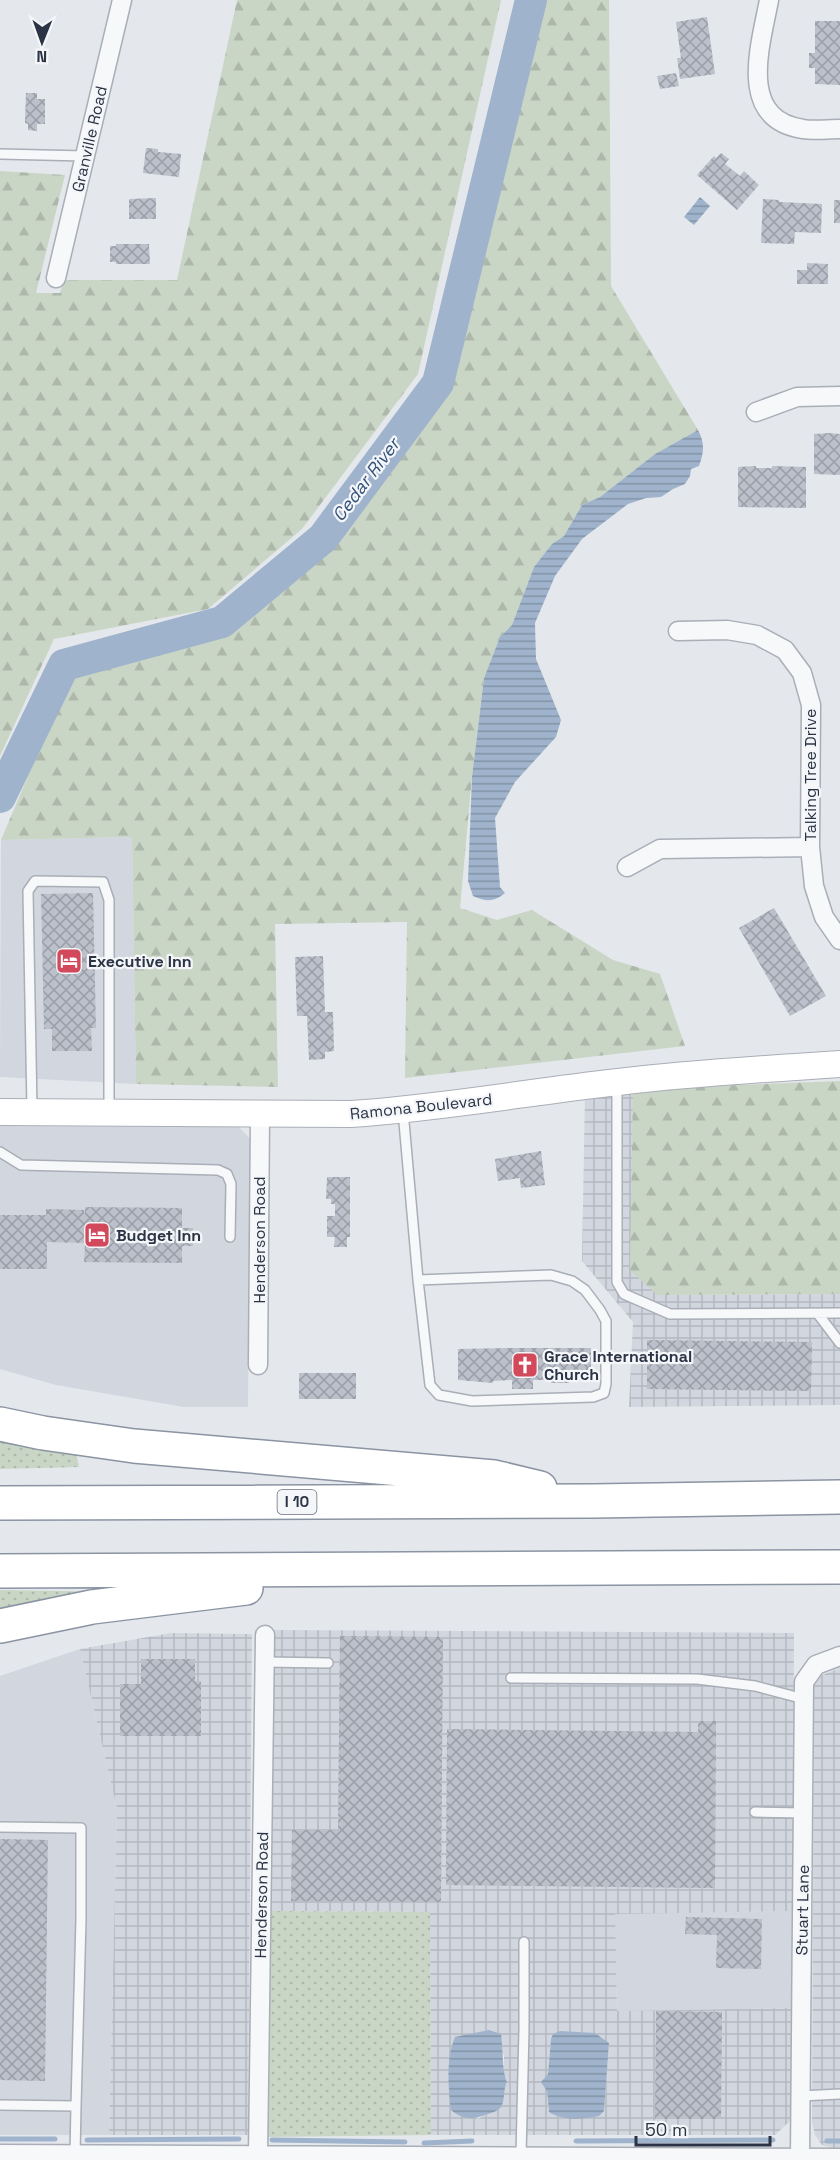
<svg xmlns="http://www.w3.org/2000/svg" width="840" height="2160" viewBox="0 0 840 2160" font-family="'Space Grotesk',sans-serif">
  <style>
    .built { fill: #d2d6de }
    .industrial { fill: url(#industrial-grid); fill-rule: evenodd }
    .grass { fill: url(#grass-dots) }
    .forest { fill: url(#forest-firs) }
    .water { fill: url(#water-rules) }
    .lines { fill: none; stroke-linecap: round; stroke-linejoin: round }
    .stream { stroke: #9fb4cc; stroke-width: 5 }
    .river { stroke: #9fb4cc; stroke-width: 32 }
    .building { fill: url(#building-cross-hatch) }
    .lane-casing { stroke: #a9aeb7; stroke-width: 12 }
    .street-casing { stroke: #a9aeb7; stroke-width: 21 }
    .secondary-casing { stroke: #a9aeb7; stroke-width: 28 }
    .highway-casing { stroke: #8b94a3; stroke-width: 36 }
    .lane { stroke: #f7f8fa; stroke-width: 9 }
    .street { stroke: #f7f8fa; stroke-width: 18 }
    .secondary { stroke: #fff; stroke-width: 26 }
    .highway { stroke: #fff; stroke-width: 33 }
    .labels { text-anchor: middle; stroke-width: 4.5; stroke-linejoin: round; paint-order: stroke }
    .shield { fill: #f4f6f9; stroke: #676e7b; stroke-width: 1.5 }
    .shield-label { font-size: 15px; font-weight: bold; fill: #2b3445 }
    .street-label { font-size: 16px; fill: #2b3445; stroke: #f4f6f9 }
    .poi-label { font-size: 16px; font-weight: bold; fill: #2b3445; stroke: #f4f6f9; text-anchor: start }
    .water-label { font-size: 18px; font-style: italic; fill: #34527a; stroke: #f4f6f9 }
  </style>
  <defs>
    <pattern id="industrial-grid" width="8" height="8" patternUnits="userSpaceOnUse" patternTransform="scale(1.5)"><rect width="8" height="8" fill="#d2d6de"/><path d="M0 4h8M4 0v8" fill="none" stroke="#b4b8c0"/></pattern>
    <pattern id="grass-dots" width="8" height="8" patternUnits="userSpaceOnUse" patternTransform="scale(1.5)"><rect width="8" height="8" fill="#c9d6c5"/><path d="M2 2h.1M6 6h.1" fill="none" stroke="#adb8ab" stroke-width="1.8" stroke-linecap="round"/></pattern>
    <pattern id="forest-firs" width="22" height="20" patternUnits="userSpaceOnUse" patternTransform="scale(1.5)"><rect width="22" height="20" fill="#c9d6c5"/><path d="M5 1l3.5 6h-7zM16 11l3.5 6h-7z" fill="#adb8ab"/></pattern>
    <pattern id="water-rules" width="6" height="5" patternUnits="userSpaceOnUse" patternTransform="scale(1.5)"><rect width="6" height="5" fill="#9fb4cc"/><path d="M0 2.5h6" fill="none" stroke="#8293a7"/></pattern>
    <pattern id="building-cross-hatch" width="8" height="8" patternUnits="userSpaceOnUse" patternTransform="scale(1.5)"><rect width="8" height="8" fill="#bbc0ca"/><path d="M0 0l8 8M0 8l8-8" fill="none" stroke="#989da6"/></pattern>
  </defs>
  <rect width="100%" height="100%" fill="#e4e7ec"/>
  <path class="built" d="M132,837L136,1084L0,1077L1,840Z
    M0,1126L239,1127L250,1139L248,1407H184L56,1385L0,1369Z
    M80,1649L117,1809L109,2135H0V1676Z
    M793,1911L794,2008L617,2011L614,1913Z"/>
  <path class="industrial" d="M633,1089L658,1295L840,1294V1405L629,1407L633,1322L582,1261L585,1094Z
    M272,1630L794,1633L793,1911L615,1914L617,2011L794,2008L790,2121L775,2135H431L430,1912L271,1911ZM551,2039L609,2043L604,2110L599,2116L565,2117L554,2115L549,2112L547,2091ZM504,2053V2076L507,2082L503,2090L502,2105L498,2110L477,2119Z
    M171,1633L252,1634L248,2135H109L117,1809L80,1649Z
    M840,1668V2148H832L822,2145L815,2135L812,2122L814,1684L822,1675Z"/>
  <path class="grass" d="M0,1436L76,1452L79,1467L0,1469Z
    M0,1590L121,1592L0,1619Z
    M271,1911L430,1912L431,2135L266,2137Z"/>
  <path class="forest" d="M237,0H501L418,374L302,529L208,609L54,639L0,756V171L65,175L36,293H60L64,280H177Z
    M540,0H609L611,286L698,430L655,454L600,497L582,505L564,536L552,544L534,567L512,625L500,637L484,678L472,777L460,908L497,920L532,910L613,960L660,974L685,1046L405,1078L407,922L275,924L278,1087L136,1084L132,837L1,840L70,677L226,631L329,545L451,387Z
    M840,1081V1294L657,1295L630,1270L633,1089Z"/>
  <path class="water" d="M700,197L710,206L694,225L684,217Z
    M698,430C705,443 704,452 699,466L691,469L690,476L685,484L673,489L661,497L646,498L628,504L582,539L555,576L535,623L536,659L561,720L556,737L515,782L495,818L500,887L505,893C494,902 486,902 473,896L468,881L472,777L484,678L500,637L512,625L534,567L552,544L564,536L582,505L600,497L655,454Z
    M489,2030L501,2034C503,2048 502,2072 507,2082C503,2090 505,2098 502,2105C500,2110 495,2112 491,2113C477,2119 463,2121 451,2110C448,2087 446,2058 455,2037Z
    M560,2031L595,2033L609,2043L604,2111L599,2116C586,2119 561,2121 549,2112L547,2091L541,2082L548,2074L551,2039L553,2034Z"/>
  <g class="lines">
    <path class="stream" d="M0,2139H55
      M87,2140L239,2139
      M272,2140L405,2142
      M576,2141L773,2140
      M827,2141H840
      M424,2143L472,2141"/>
    <path class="river" d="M0,797L64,665L222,622L323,538L438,383L531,0"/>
  </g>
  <path class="building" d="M707,17L715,74L680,79L677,58H681L676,22Z
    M815,21H840V85L815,84V68H809V53H815Z
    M676,73L679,86L660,89L657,76Z
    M26,93H37V99H45V124H37V131L28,130V124L25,123Z
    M146,148L158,149V152L181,154L179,177L143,173Z
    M721,153L729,159L725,164L740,176L744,171L759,185L737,210L697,175L714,156L716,158Z
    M156,198V219H129V199Z
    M763,199L779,200V202L822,204L821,233L795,232L794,244L761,243Z
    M834,200H840V223H834Z
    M116,244H149L150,264H116V262H110V246H116Z
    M807,263L828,264V284H797V270H807Z
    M830,433L840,434V475L814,474V434Z
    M756,466V468H772V466L806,467V508L738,507V467Z
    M93,893L96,1028H91L92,1051H52V1029H44L41,894Z
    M774,908L826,996L790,1016L739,928Z
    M323,956L325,1012H333L334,1051L325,1052V1059L309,1060L307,1016H297L295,957Z
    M541,1151L545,1185L521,1188L520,1178L498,1181L495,1159Z
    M327,1177H350V1237H347V1247H334L335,1237H327V1216H335V1204H331V1199H326Z
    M85,1207L182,1208V1228H193V1246H182V1263L84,1262L85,1243L47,1242V1269H0V1215H46V1209L84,1210L85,1216Z
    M647,1340L812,1342L811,1391L647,1389Z
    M512,1348H591V1380H570L569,1383H551V1380H533V1389H512V1380L493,1381V1383L458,1380V1349Z
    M299,1373H356V1399H299Z
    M340,1636L443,1637L441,1902L291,1901L292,1830H338Z
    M141,1659H195V1681H201V1736H120V1684H141Z
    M698,1721H716L715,1888L446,1885L447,1729L698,1732Z
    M0,1839L48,1840L45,2081L0,2080Z
    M686,1917L762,1919L761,1969L716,1968L717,1935L685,1934Z
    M656,2011L722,2012L721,2119H655Z"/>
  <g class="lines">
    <defs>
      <path id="lane" d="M0,154L85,156
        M617,1084V1282L624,1294L670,1314L840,1313
        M32,1110L28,891L35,881L103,882L109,900V1112
        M403,1111L418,1280L430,1385L439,1395L472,1401L593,1397L604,1393L606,1384V1321L600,1310L585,1290L572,1281L551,1275L418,1280
        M0,1152L21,1165L218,1170L227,1174L231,1184L230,1237
        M818,1314L840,1343
        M265,1662L328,1663
        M511,1678L697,1679L755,1686L804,1699
        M755,1812L803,1813
        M0,1827L81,1828V1919L76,2106L0,2105
        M800,2096L840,2094
        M75,2154L76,2106
        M521,2156L524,2029V1942"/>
      <path id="street" d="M769,0C761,44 736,119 803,129C814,131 828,129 840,129
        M56,278L122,0
        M756,412L797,397L840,396
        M678,631L727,630L757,635L785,650L802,673L811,705L810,847L814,886L824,917L840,940
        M627,867L660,849L810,847
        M258,1365L260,1115
        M0,2154L840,2158
        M258,2155L265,1635
        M800,2158L804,1682L816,1665L840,1656"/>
      <path id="secondary" d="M0,1112L351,1114C440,1108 529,1092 618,1082C692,1073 766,1069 840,1064"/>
      <path id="highway" d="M0,1424L43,1433L134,1446L494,1477L540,1488
        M0,1503L594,1501L840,1497
        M0,1571L840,1567
        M0,1626L92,1607L246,1588"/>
    </defs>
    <use href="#lane" class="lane-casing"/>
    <use href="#street" class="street-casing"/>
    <use href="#secondary" class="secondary-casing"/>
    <use href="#highway" class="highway-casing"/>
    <use href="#lane" class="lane"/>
    <use href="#street" class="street"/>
    <use href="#secondary" class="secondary"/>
    <use href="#highway" class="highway"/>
  </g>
  <defs>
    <symbol id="hotel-square" viewBox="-11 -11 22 22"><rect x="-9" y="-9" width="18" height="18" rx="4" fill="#d1495b" stroke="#f4f6f9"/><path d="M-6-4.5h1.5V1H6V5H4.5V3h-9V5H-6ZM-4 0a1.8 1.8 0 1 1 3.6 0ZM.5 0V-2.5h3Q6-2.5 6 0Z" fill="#fff"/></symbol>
    <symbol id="church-square" viewBox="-11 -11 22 22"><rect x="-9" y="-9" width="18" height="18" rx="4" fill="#d1495b" stroke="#f4f6f9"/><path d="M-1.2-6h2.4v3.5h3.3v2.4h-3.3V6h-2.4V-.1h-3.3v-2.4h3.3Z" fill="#fff"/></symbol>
  </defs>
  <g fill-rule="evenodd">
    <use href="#hotel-square" x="54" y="946" width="30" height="30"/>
    <use href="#hotel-square" x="82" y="1220" width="30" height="30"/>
    <use href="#church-square" x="510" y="1350" width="30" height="30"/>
  </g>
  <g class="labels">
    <rect class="shield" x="277.5" y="1490" width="39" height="24" rx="4.5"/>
    <g class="shield-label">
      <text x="297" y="1507">I 10</text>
    </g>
    <g class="street-label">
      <text transform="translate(89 139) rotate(-77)" y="6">Granville Road</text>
      <text transform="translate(810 775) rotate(-90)" y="6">Talking Tree Drive</text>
      <text transform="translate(421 1106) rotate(-6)" y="6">Ramona Boulevard</text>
      <text transform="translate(259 1240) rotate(-90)" y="6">Henderson Road</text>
      <text transform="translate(261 1895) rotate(-89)" y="6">Henderson Road</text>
      <text transform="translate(802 1910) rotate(-89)" y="6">Stuart Lane</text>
    </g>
    <g class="poi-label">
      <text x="88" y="967">Executive Inn</text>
      <text x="116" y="1241">Budget Inn</text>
      <text x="544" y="1362">Grace International<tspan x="544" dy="18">Church</tspan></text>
    </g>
    <g class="water-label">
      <text transform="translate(366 480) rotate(-53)" y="6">Cedar River</text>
    </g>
  </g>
  <g transform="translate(42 42) rotate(181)" stroke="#f4f6f9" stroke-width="4.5" paint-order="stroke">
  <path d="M0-4.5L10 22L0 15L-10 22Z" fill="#2b3445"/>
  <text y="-9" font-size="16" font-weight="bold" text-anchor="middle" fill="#2b3445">N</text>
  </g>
  <path d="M636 2136v9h134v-9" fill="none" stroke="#2b3445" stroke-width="3"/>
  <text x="645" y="2136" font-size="18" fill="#2b3445" stroke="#f4f6f9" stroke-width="4.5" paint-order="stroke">50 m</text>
</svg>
